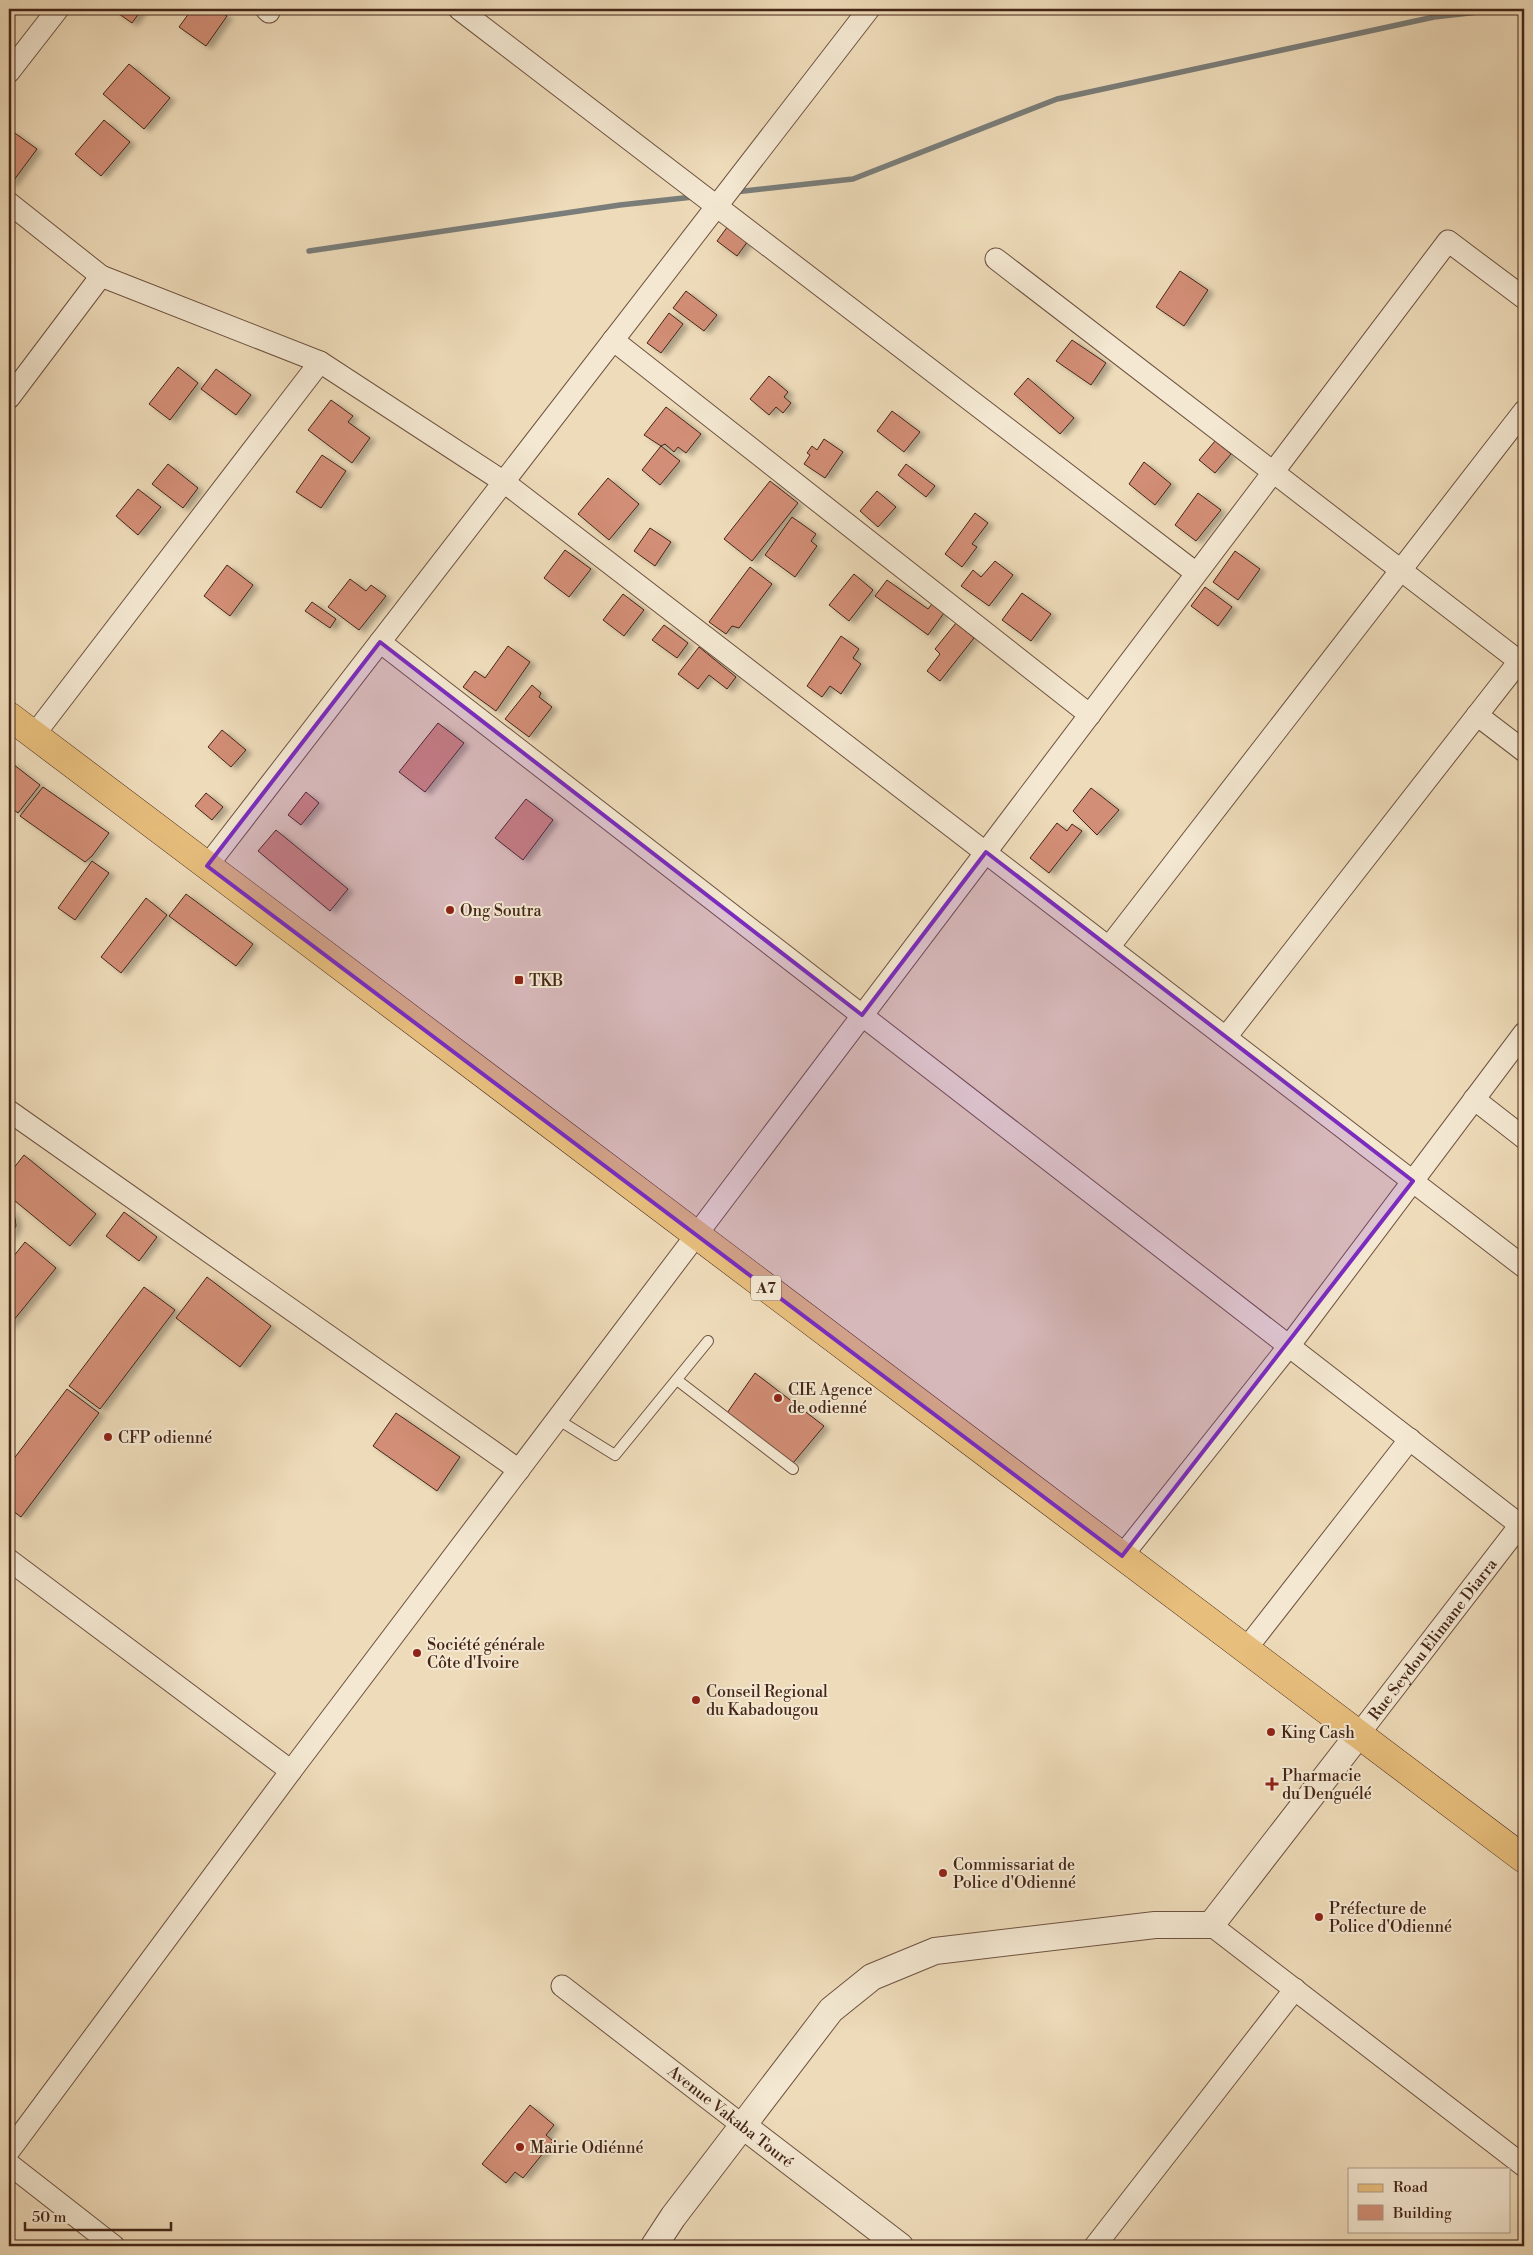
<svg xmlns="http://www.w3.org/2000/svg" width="1533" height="2255" viewBox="0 0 1533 2255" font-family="'Libre Bodoni',serif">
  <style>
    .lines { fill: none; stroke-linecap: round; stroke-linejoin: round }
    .stream { stroke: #7a7d79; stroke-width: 5.5 }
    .building { fill: #d28e76; stroke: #442517; filter: url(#shadow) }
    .service-casing { stroke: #6e5240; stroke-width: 12 }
    .minor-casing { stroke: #6e5240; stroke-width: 23 }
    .tertiary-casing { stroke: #6e5240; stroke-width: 28 }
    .primary-casing { stroke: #442517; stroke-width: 29 }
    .service { stroke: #f4e8d2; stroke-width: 10 }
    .minor { stroke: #f4e8d2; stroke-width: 21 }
    .tertiary { stroke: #f4e8d2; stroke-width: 26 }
    .primary { stroke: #e7be7c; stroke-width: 28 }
    .marked { fill: #7b2cbf; fill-opacity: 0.2; stroke: #7b2cbf; stroke-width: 4; stroke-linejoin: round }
    .poi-dot { fill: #8f2418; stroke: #f4e8d2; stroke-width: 2 }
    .labels { text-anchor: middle; stroke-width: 4; stroke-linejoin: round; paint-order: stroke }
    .shield { fill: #f4e8d2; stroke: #79604f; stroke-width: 1 }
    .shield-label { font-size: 15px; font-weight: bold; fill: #442517 }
    .poi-label { font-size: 16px; fill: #442517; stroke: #f4e8d2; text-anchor: start }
    .street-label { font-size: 16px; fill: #442517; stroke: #f4e8d2 }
  </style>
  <defs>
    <filter id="shadow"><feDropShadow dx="5.5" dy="3" stdDeviation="2.5" flood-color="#0004"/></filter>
  </defs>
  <rect width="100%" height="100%" fill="#eedbb9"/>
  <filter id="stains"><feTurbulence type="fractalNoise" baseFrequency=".004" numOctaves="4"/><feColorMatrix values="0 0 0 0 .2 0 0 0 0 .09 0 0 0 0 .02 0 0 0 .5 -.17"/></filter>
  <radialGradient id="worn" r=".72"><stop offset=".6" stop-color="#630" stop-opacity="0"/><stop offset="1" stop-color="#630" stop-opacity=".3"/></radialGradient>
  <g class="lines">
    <path class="stream" d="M735,192L853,179L1057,99L1434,17L1505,9
      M309,251L620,205L693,197"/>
  </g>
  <path class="building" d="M112,9H142L132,23Z
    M192,9H217L227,16L206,46L179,27Z
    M129,64L170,98L144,129L103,94Z
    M104,120L130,142L101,176L75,154Z
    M12,131L37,149L11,184L9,182V136Z
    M728,226L748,241L737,256L717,241Z
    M1180,271L1208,290L1184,326L1156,307Z
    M686,291L717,315L704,331L673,308Z
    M669,313L683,324L661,353L647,343Z
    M1072,340L1106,363L1091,385L1056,361Z
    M178,367L198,383L170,420L149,404Z
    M216,369L251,395L236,415L201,389Z
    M769,376L788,392L784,397L791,403L783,413L776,407L769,415L750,399Z
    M1028,378L1074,418L1060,434L1014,394Z
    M331,400L353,416L348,422L370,438L352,463L308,430Z
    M666,407L701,434L686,453L678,447L674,452L665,444L661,446L644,435Z
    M892,411L920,432L904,452L877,431Z
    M824,439L843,452L825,478L804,464L810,455L807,453L812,446L817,450Z
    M1215,441L1231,454L1215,473L1199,460Z
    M661,446L680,461L660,485L642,470Z
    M322,455L346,471L321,508L296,492Z
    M1144,462L1171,484L1155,505L1129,484Z
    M168,464L198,488L183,508L152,484Z
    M906,464L935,486L926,497L898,475Z
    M608,478L639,504L609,540L578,514Z
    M770,481L798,503L752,561L724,539Z
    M138,489L161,507L138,535L116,516Z
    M877,491L896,507L878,527L860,511Z
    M1198,493L1221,510L1196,541L1175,525Z
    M975,513L988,523L972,544L977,547L962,567L945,554Z
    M792,517L816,534L811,541L817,546L795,577L765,555Z
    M650,528L671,542L655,566L634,551Z
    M565,550L591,569L569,597L544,578Z
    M1235,551L1260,569L1238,600L1213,582Z
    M995,561L1013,575L989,606L961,586L973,570L981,577Z
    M227,565L253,585L230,616L204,596Z
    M750,567L772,584L739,628L732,626L726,634L709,622Z
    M854,574L873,590L849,621L829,605Z
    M350,579L366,591L371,585L386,596L359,630L328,607Z
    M887,580L928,609L932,604L944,613L928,635L875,596Z
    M1205,587L1232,607L1218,626L1191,606Z
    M1022,593L1051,614L1031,641L1002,620Z
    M623,594L644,610L624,636L603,620Z
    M312,602L336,619L330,628L305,611Z
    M956,623L974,638L940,681L927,671L940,654L935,649Z
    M664,625L688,643L677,658L652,640Z
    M841,636L859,649L853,658L861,664L841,694L830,686L822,697L807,686Z
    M508,646L530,662L496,711L463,687L475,671L485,678Z
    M699,647L736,677L727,689L709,675L698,689L678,674Z
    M532,685L541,693L539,697L552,707L529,737L505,719Z
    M438,723L464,743L425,792L399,772Z
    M222,730L246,750L231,767L208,747Z
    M9,761L40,785L18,813L9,806Z
    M43,787L109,833L92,856L85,862L20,816Z
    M1091,788L1119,810L1097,835L1073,811Z
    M306,792L319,803L301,825L288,815Z
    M206,793L223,807L212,820L195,806Z
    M526,799L553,820L523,860L495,838Z
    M1057,823L1067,831L1072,824L1082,831L1049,873L1030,858Z
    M276,830L348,889L330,911L258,851Z
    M92,861L109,873L75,920L58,908Z
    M186,894L253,944L236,966L169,916Z
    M146,898L167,915L121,973L101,957Z
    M24,1155L96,1214L70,1246L9,1196V1174Z
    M9,1208L15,1218L16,1226L9,1239Z
    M124,1212L157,1237L139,1261L106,1236Z
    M25,1242L56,1268L9,1326V1262Z
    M207,1277L271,1326L240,1367L176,1318Z
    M144,1287L175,1310L100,1409L69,1386Z
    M755,1373L824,1426L793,1463L727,1413Z
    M67,1389L99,1413L21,1517L9,1508V1465Z
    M396,1413L460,1457L437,1491L373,1446Z
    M530,2105L554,2125L546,2135L553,2141L523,2178L515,2172L506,2183L482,2164Z"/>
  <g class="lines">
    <defs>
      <path id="service" d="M677,1380L793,1469
        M557,1419L615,1455L708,1341"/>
      <g id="minor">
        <path d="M266,9L269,12"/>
        <path d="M459,9L1196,573"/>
        <path d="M9,72L58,9"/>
        <path d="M9,203L101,276L320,362L504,482L1524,1267"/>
        <path d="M996,259L1519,661"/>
        <path d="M613,340L1090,715"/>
        <path d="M9,398L101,276"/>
        <path d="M380,642L1520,1525"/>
        <path d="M1477,715L1524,751"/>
        <path d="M34,735L320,362"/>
        <path d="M207,866L869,9"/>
        <path d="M1109,947L1524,411"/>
        <path d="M1226,1037L1524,655"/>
        <path d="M1474,1099L1524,1138"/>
        <path d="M9,1111L519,1470"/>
        <path d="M1122,1556L1289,1346L1524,1033"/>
        <path d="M9,1560L291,1771"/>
        <path d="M1246,1649L1410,1439"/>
        <path id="s1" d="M1359,1734L1524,1520"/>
        <path d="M1211,1925L1524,2166"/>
        <path d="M562,1986L742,2125"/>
        <path d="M9,2151L291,1771L1448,241L1524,298"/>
        <path d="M9,2164L114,2246"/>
        <path d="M1095,2246L1295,1989"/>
      </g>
      <path id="tertiary" d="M742,2125L900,2246
        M654,2246L673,2217L831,2010L872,1977L935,1951L1155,1925H1211L1359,1734"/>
      <path id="primary" d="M9,716L1524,1859"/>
    </defs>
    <use href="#service" class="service-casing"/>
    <use href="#minor" class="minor-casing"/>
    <use href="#tertiary" class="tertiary-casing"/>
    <use href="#primary" class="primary-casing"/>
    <use href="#service" class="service"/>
    <use href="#minor" class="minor"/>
    <use href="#tertiary" class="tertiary"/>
    <use href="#primary" class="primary"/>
  </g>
  <path class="marked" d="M380,642L862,1015L986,852L1413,1181L1122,1556L207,866Z"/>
  <g class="poi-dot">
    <circle cx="450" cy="910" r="5"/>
    <rect x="514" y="975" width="10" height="10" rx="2.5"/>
    <circle cx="778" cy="1398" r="5"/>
    <circle cx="108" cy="1437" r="5"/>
    <circle cx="417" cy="1653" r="5"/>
    <circle cx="696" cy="1700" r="5"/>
    <circle cx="1271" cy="1732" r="5"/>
    <path d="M1269.5 1776.5h5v5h5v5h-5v5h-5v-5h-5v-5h5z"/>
    <circle cx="943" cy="1873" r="5"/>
    <circle cx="1319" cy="1917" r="5"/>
    <circle cx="520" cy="2147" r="5"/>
  </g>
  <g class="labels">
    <rect class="shield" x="751" y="1275.5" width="30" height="25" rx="4"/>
    <g class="shield-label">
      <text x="766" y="1293">A7</text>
    </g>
    <g class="poi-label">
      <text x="460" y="916">Ong Soutra</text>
      <text x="529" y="986">TKB</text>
      <text x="788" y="1395">CIE Agence<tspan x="788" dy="18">de odienné</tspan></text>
      <text x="118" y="1443">CFP odienné</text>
      <text x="427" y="1650">Société générale<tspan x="427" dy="18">Côte d'Ivoire</tspan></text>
      <text x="706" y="1697">Conseil Regional<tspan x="706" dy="18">du Kabadougou</tspan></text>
      <text x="1281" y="1738">King Cash</text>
      <text x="1282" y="1781">Pharmacie<tspan x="1282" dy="18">du Denguélé</tspan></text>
      <text x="953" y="1870">Commissariat de<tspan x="953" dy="18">Police d'Odienné</tspan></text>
      <text x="1329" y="1914">Préfecture de<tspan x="1329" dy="18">Police d'Odienné</tspan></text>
      <text x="530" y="2153">Mairie Odiénné</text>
    </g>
    <g class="street-label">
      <text dy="6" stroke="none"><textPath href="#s1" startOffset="120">Rue Seydou Elimane Diarra</textPath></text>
      <text transform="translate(731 2116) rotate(38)" y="6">Avenue Vakaba Touré</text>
    </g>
  </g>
  <rect width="1533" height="2255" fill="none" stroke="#eedbb9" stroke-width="30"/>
  <rect x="10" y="10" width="1513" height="2235" fill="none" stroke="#442517" stroke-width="2.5"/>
  <rect x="15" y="15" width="1503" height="2225" fill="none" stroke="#442517"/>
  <rect x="1348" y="2168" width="162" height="65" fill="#f4e8d2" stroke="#ae9a87"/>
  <rect x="1358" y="2184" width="25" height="8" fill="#e7be7c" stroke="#ae9a87"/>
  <text x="1393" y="2192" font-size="15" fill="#442517">Road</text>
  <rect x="1358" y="2205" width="25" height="15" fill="#d28e76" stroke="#ae9a87"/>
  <text x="1393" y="2218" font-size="15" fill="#442517">Building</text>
  <path d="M25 2222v8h146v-8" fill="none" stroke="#442517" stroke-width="2.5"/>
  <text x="32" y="2222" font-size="15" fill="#442517" stroke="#f4e8d2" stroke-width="4" paint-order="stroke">50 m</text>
  <rect width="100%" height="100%" filter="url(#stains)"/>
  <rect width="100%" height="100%" fill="url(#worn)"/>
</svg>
